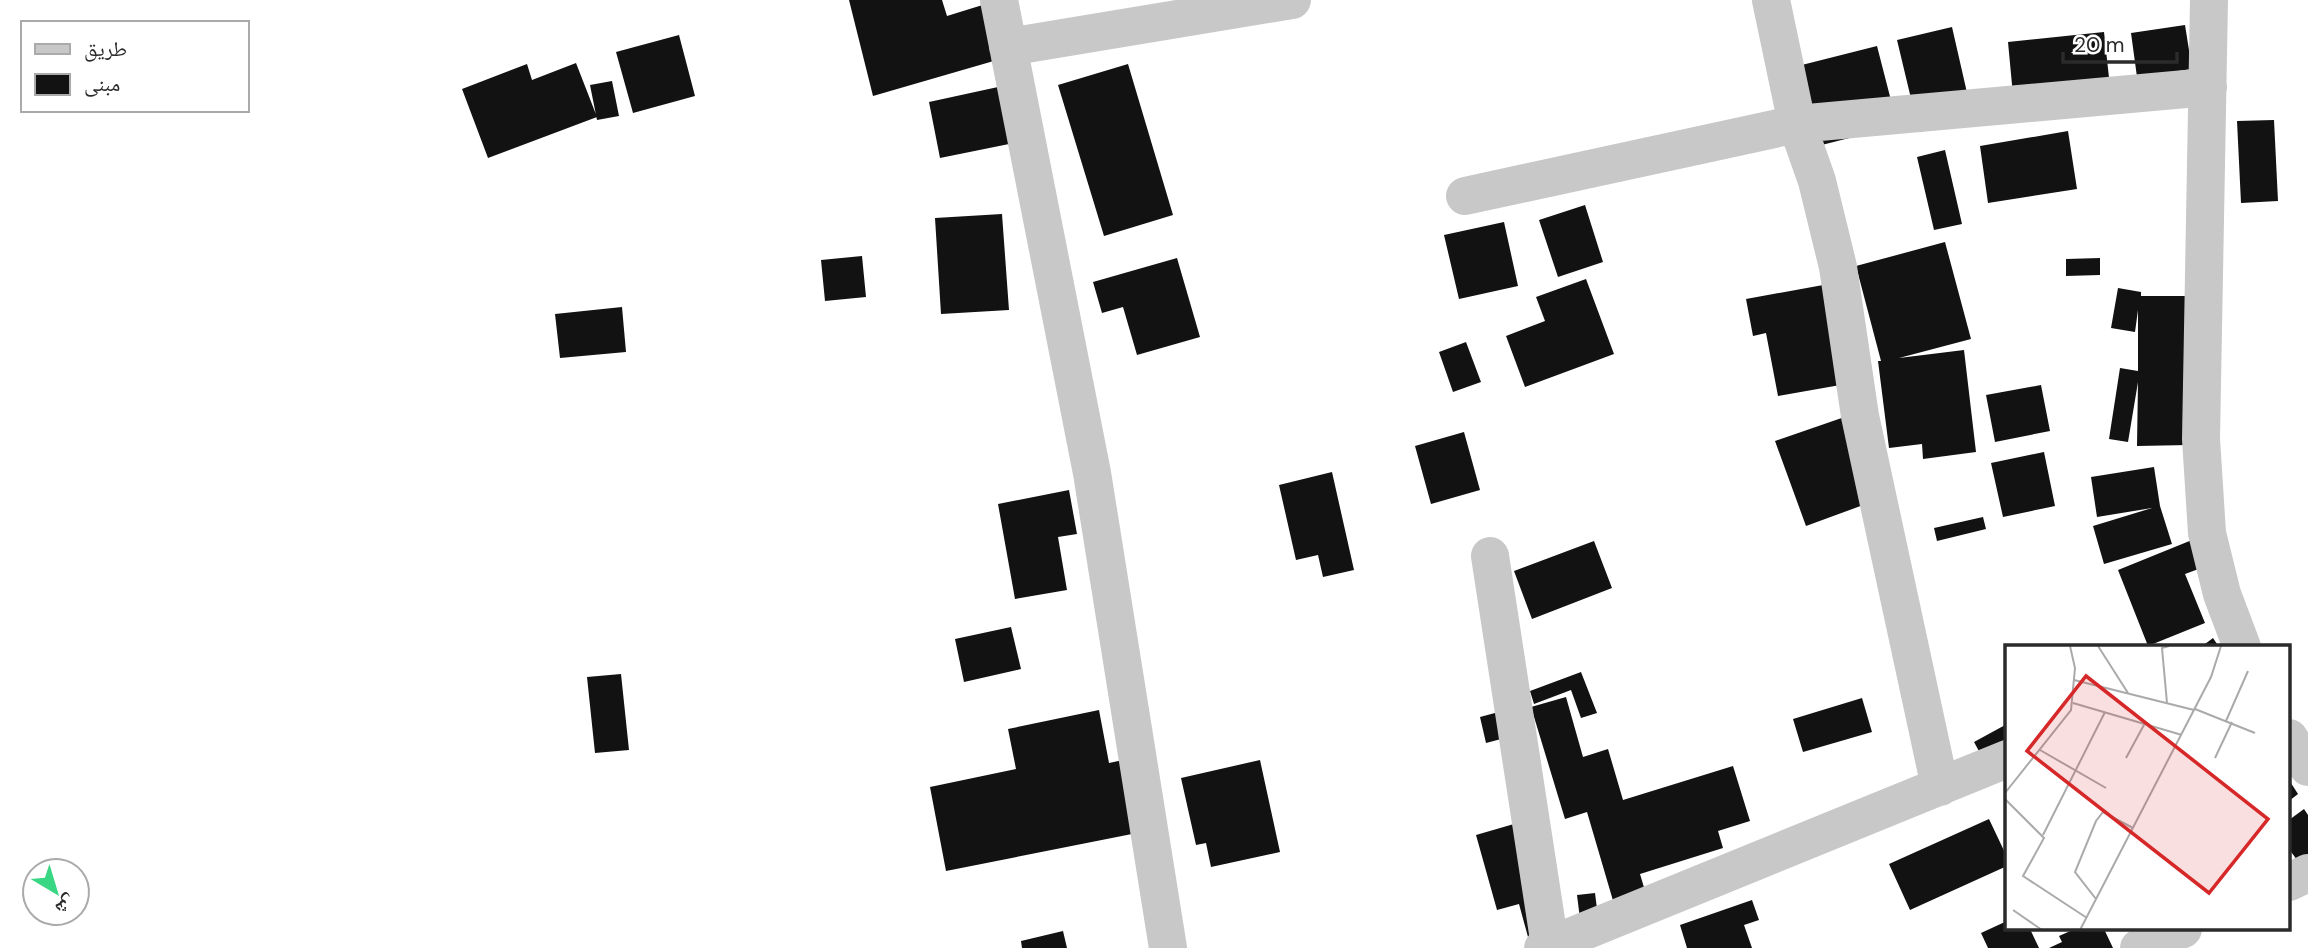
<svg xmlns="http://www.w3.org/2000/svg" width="2308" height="948" viewBox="0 0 2308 948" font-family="'DM Sans','Noto Naskh Arabic',sans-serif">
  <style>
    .building { fill: #121212 }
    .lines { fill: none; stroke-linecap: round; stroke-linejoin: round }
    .minor { stroke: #c8c8c8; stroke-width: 38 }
    .inset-road { fill: none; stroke: #aaa; stroke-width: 2 }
    .view { fill: #d62828; fill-opacity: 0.15; stroke: #d62828; stroke-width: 3.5 }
    .inset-edge { fill: none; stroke: #2b2b2b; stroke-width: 3.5 }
  </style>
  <rect width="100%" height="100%" fill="#fff"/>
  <path class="building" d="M849,0H942L947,16L989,3L1004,58L873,96Z
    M2185,25L2192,69L2137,77L2131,33Z
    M1952,27L1973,119L1919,132L1897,40Z
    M2104,32L2111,96L2014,106L2008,42Z
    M679,35L695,96L633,113L616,52Z
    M1877,46L1895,116L1869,133L1802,150L1782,70Z
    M576,63L597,117L488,158L462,89L527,64L532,80Z
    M1128,64L1173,215L1104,236L1058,85Z
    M612,81L619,116L597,120L590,85Z
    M998,87L1009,144L940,158L929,102Z
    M2274,120L2278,201L2241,203L2237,121Z
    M2068,131L2077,189L1988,203L1980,146Z
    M1945,150L1962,224L1934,230L1917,157Z
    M1585,205L1603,262L1558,277L1539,220Z
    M1002,214L1009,310L941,314L935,218Z
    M1504,222L1518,286L1459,299L1444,235Z
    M1945,242L1971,339L1899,358L1964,350L1976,452L1923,459L1922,444L1889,448L1878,361H1881L1856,266Z
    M862,256L866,297L825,301L821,260Z
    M1177,258L1200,337L1137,355L1123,307L1102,313L1093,282Z
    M2100,258V275L2066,276V259Z
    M1586,279L1614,354L1525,387L1506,336L1545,321L1536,297Z
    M1845,281L1846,384L1778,396L1766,333L1753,336L1746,299Z
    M2118,288L2141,292V296H2202L2189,445L2137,446L2138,382L2128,442L2109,439L2120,368L2138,371V310L2135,332L2111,328Z
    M622,307L626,352L560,358L555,314Z
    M1466,342L1481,382L1453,392L1439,352Z
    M2041,385L2050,431L1995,442L1986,395Z
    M1859,412L1866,504L1806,526L1775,441Z
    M1464,432L1480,490L1431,504L1415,446Z
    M2044,452L2055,506L2003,517L1991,463Z
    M2154,467L2160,506L2172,544L2104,564L2093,526L2152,508L2097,517L2091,477Z
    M1332,472L1354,570L1323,577L1318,555L1296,560L1279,485Z
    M1069,490L1077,534L1058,537L1067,590L1015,599L998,504Z
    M1983,517L1986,529L1937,541L1934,528Z
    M2192,540L2204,567L2185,574L2205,623L2148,646L2118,570Z
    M1594,541L1612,588L1532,619L1514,571Z
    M1011,627L1021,669L964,682L955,639Z
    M2213,638L2219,647H2201Z
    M1581,672L1597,713L1581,718L1571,690L1534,704L1530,691Z
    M621,674L629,750L595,753L587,677Z
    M1566,697L1583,757L1608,749L1623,800L1733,766L1750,821L1718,831L1723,848L1640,874L1646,894L1614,904L1587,812L1565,819L1531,707Z
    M1862,698L1872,732L1803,752L1793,719Z
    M1521,706L1528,732L1486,743L1480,717Z
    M1099,710L1109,763L1123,760L1137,833L946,871L930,787L1016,769L1008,729Z
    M2007,724V764L1991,773L1974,742Z
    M1260,760L1280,852L1211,867L1206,843L1196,845L1181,778Z
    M2289,780L2298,794L2289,801Z
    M2304,809L2308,815V875L2289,849V820Z
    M1531,819V948L1519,904L1497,910L1476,835Z
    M1989,819L2007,857V866L1910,910L1889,864Z
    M1595,893L1599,925L1581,927L1577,895Z
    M1752,900L1759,920L1744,925L1752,948H1687L1680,925Z
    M2007,921V929H2030L2039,948H1988L1981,933Z
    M2075,929H2104L2113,948H2049L2062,942L2059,936Z
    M1063,931L1067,948H1022L1021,941Z"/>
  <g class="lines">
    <path class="minor" d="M999,0L1092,473L1168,948
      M1771,0L1797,124L1817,181L1838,267L1860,416L1940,787
      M2209,0L2201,439L2207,533L2222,594L2242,647
      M1008,47L1292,0
      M1465,196L1797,124L2208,87
      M1490,556L1550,946
      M2289,738L2308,767
      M2289,882L2308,873
      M1543,948L2007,759
      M2139,948L2183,929"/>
  </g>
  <g transform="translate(2005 645)">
    <rect width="285" height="285" fill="#fff"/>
    <path class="inset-road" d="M93,1L123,48M69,35L189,65M68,58L177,90M162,58L157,3L164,1M190,64L250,88M221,76L243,26M35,105L101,143M121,113L140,78M210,113L227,77M0,148L66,65L70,23L65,1M0,154L39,193L18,231L82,273M38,190L100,67M91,254L70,227L91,176L98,167L128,183M8,265L37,285M75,285L206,32L216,1"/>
    <path class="view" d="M81,31L263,174L204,248L22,106Z"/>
    <rect width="285" height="285" class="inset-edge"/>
  </g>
  <rect x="21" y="21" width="228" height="91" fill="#ffffff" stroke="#aaaaaa" stroke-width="2"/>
  <rect x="35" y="44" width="35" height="10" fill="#c8c8c8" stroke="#aaaaaa" stroke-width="2"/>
  <text x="84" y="56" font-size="21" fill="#2b2b2b">طريق</text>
  <rect x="35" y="74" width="35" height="21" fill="#121212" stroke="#aaaaaa" stroke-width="2"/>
  <text x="84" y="91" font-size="21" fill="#2b2b2b">مبنى</text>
  <g transform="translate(56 892) rotate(142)"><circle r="33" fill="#ffffff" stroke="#aaaaaa" stroke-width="2"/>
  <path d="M0-5L12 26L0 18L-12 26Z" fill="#39d783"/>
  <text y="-10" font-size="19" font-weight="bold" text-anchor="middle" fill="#2b2b2b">ش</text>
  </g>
  <path d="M2063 52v10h114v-10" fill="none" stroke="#2b2b2b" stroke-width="3.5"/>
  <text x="2074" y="52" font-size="21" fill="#2b2b2b" stroke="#ffffff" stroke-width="5" paint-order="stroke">20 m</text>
</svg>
